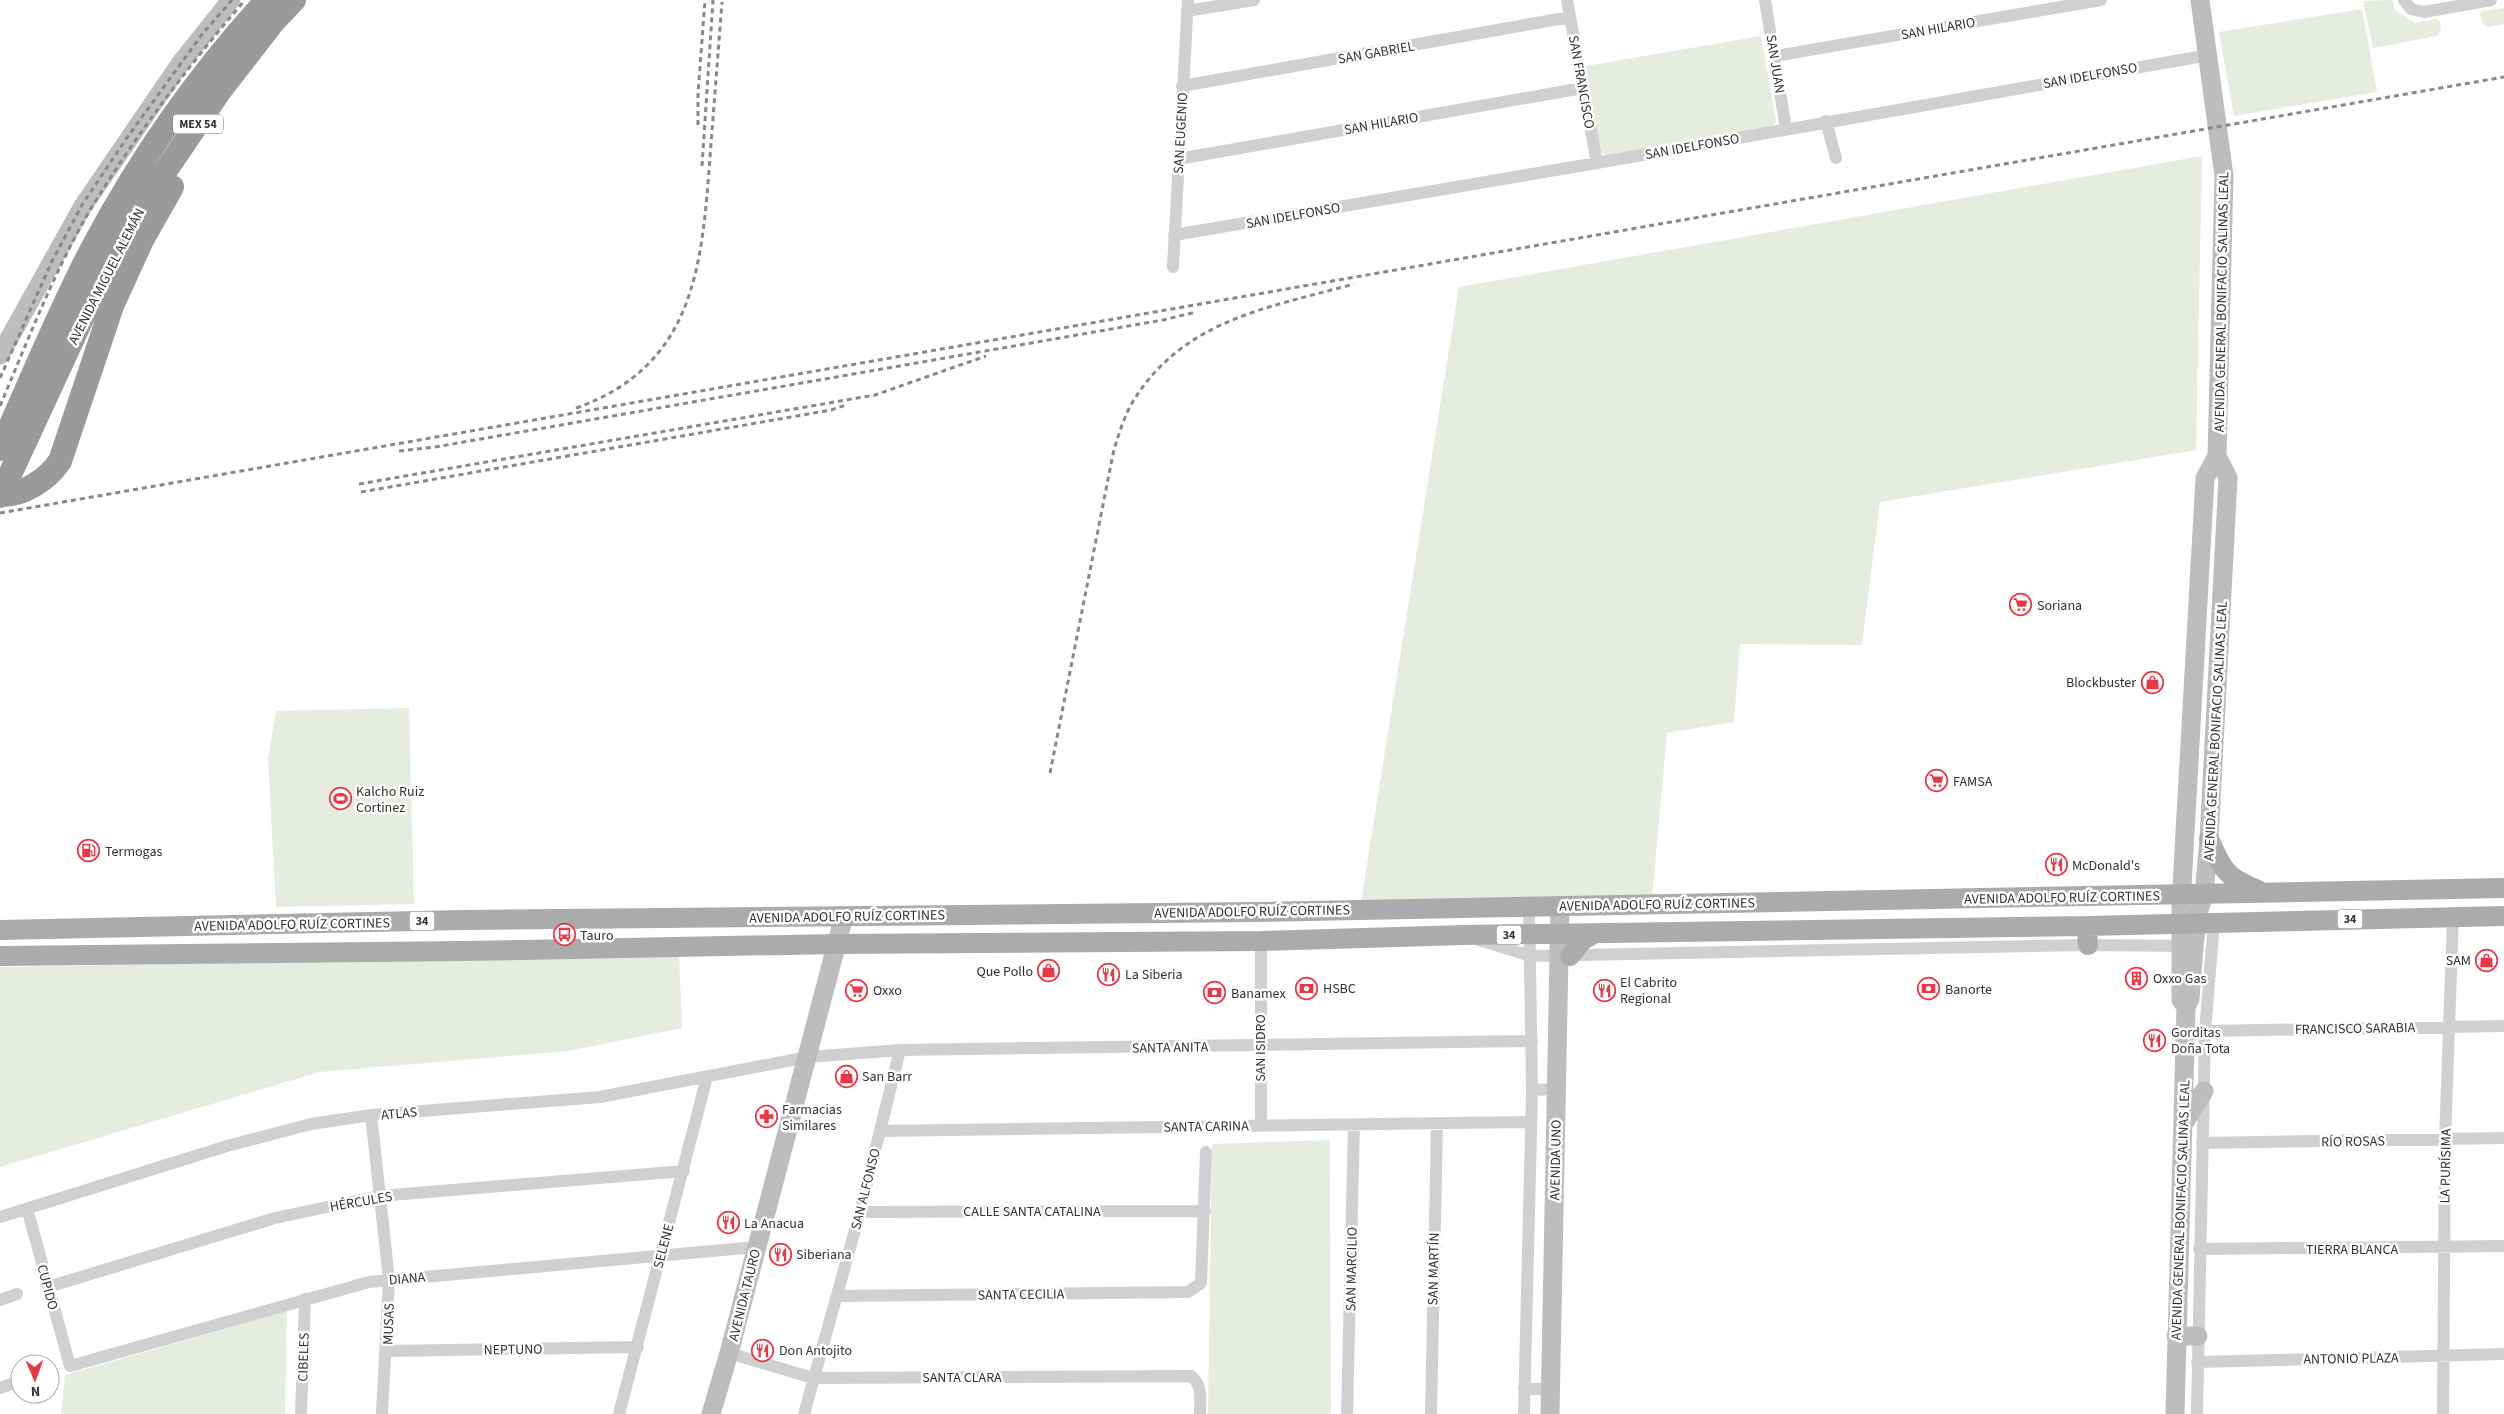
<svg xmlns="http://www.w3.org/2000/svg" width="2504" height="1414" viewBox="0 0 2504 1414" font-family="'Source Sans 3',sans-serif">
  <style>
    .green { fill: #e6ecdf }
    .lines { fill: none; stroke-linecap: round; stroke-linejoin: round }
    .street { stroke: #d0d0d0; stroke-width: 12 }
    .secondary { stroke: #bdbdbd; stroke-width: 19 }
    .primary { stroke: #ababab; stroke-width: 20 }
    .highway { stroke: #9a9a9a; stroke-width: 24 }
    .rail { stroke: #888; stroke-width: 3; stroke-dasharray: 5 4; stroke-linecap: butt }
    .labels { text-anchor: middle; stroke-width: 5; stroke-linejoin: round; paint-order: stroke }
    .shield { fill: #fff; stroke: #707070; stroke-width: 1 }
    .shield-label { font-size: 12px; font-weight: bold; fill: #333 }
    .street-label { font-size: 14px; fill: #333; stroke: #fff }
    .poi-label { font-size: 14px; fill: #333; stroke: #fff; text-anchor: start }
  </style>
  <rect width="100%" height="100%" fill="#fff"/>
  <path class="green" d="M2393,0L2395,10L2415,23L2437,19L2440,22L2441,30L2437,36L2373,48L2363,1Z
    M2504,8V24L2488,27L2482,23L2480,14L2482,11Z
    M2362,9L2377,92L2234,116L2219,32Z
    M1761,36L1776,121L1772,127L1606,156L1600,151L1586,66Z
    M2202,156L2196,450L1880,502L1862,645L1740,644L1734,722L1667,733L1652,898L1361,902L1459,287Z
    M409,708L414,904L276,907L268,759L276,711Z
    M679,955L682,1028L568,1051L320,1072L0,1167V967Z
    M1330,1140L1331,1414H1208L1212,1144Z
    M287,1311L285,1414H61L65,1375Z"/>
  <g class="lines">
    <path class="street" d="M1567,0L1597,163
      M1765,0L1786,129
      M2404,0L2411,9L2424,12L2491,0
      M1187,11L1254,0
      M1775,56L2101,0
      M1182,86L1570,17
      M1826,121L1836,158
      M1178,159L1583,88
      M1174,235L1597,163L2209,55
      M1173,267L1188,0
      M1479,940L1531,956L2088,945L2189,946
      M2205,1031L2504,1026
      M1532,1090L1556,1089
      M371,1115L389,1279L382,1414
      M1261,1125V941
      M880,1131L1531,1122
      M2202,1143L2504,1138
      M27,1208L70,1366L369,1282L756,1247
      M860,1212L1205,1211
      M0,1217L227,1146L311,1124L371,1115L600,1097L808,1057L900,1050L1532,1041
      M2199,1249L2504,1246
      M48,1287L275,1218L379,1196L684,1171
      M837,1296L1188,1292L1201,1283L1206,1152
      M0,1300L17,1294
      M387,1351L638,1347
      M729,1353L813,1378L1191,1376C1203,1385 1200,1400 1200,1414
      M2197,1362L2504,1354
      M0,1388L20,1381
      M1524,1389H1550
      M301,1414L305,1299
      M619,1414L707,1077
      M804,1414L860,1212L900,1050
      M1347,1414L1354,1125
      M1431,1414L1437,1125
      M1524,1414L1532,1090L1529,906
      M2197,1414L2205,1031L2214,922
      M2443,1414L2445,1140L2453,917"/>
    <path class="secondary" d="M0,355L83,206L180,64L231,0
      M2186,1007L2181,1000V904L2205,478L2217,456L2224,176L2200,0
      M2184,1123L2204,1091
      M2176,1336H2198
      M711,1414L729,1353L844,916
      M1550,1414L1560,906
      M2175,1414L2186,1007L2190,999L2194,946L2198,914L2204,894L2209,839L2228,478L2217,456"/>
    <path class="primary" d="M2209,839C2223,870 2225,877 2258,890
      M2087,926L2088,945
      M0,930L464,920L1253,912L2504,888
      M0,956L464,951L836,944L1261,941L1464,935L2087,926L2504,916
      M1570,956L1583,940L1592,935"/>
    <path class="highway" d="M0,449C31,381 59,311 94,245C141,157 199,74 267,0
      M0,495C23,496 48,479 60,461L112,306L142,240L172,187
      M0,496L87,308L143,204L219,92L274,21L294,0"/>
    <path class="rail" d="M698,125V94L705,0
      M702,166L713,0
      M0,378L52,261L82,205L126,139L203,33L232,0
      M0,406C28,340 54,272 90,210C135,136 189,65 245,0
      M576,408C695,366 702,265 710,157C714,105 718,54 722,2
      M399,451L435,447L1163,320L1196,312
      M359,484L875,395L986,356
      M361,492L831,410L846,405
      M0,513L2504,77
      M1050,773L1114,449C1119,434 1124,417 1132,403C1182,320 1267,308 1354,284"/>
  </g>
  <defs>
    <symbol id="supermarket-ring" viewBox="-11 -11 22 22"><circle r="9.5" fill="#fff" stroke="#e63946" stroke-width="1.5"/><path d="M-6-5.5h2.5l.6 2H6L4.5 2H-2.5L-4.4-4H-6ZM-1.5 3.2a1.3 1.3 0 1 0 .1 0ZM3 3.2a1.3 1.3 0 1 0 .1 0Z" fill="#e63946"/></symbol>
    <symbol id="shop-ring" viewBox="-11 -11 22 22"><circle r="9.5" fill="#fff" stroke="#e63946" stroke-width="1.5"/><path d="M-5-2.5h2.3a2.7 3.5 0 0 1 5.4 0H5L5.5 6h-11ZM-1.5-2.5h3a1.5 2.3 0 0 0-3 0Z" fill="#e63946"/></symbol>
    <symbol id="stadium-ring" viewBox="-11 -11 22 22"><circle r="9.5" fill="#fff" stroke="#e63946" stroke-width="1.5"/><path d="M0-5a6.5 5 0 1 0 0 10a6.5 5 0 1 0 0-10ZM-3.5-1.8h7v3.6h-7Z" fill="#e63946"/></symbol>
    <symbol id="fuel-ring" viewBox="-11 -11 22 22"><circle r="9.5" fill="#fff" stroke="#e63946" stroke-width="1.5"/><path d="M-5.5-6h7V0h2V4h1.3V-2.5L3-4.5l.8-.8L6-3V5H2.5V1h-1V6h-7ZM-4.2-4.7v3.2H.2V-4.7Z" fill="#e63946"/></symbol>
    <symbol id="restaurant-ring" viewBox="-11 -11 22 22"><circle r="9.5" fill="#fff" stroke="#e63946" stroke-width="1.5"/><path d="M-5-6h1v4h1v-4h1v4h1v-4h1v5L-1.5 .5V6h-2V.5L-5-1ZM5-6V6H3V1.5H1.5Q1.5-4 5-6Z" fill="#e63946"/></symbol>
    <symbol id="bus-ring" viewBox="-11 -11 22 22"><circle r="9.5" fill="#fff" stroke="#e63946" stroke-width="1.5"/><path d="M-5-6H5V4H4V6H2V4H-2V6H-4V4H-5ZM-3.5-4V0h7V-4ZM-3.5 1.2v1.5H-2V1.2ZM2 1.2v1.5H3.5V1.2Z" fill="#e63946"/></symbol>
    <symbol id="building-ring" viewBox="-11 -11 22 22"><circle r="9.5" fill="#fff" stroke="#e63946" stroke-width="1.5"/><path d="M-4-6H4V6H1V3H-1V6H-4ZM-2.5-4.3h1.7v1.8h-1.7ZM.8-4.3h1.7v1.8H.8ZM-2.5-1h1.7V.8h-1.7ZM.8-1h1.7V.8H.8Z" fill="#e63946"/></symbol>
    <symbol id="bank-ring" viewBox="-11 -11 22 22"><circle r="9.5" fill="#fff" stroke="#e63946" stroke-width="1.5"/><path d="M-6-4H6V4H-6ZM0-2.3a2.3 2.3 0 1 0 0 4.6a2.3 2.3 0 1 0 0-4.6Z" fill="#e63946"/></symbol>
    <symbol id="pharmacy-ring" viewBox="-11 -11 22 22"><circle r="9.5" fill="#fff" stroke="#e63946" stroke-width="1.5"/><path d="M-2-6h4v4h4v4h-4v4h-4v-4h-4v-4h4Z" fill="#e63946"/></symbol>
  </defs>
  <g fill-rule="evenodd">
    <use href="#supermarket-ring" x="2008" y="592" width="25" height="25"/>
    <use href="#shop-ring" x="2140" y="670" width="25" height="25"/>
    <use href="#supermarket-ring" x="1924" y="768" width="25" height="25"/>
    <use href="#stadium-ring" x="328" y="786" width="25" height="25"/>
    <use href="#fuel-ring" x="76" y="838" width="25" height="25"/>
    <use href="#restaurant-ring" x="2044" y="852" width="25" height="25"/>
    <use href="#bus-ring" x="552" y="922" width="25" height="25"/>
    <use href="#shop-ring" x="2474" y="948" width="25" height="25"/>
    <use href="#shop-ring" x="1036" y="958" width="25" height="25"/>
    <use href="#restaurant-ring" x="1096" y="962" width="25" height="25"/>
    <use href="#building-ring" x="2124" y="966" width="25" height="25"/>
    <use href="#bank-ring" x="1294" y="976" width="25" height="25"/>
    <use href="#bank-ring" x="1916" y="976" width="25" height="25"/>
    <use href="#supermarket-ring" x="844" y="978" width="25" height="25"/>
    <use href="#restaurant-ring" x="1592" y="978" width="25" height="25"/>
    <use href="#bank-ring" x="1202" y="980" width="25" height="25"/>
    <use href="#restaurant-ring" x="2142" y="1028" width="25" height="25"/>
    <use href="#shop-ring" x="834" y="1064" width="25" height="25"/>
    <use href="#pharmacy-ring" x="754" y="1104" width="25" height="25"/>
    <use href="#restaurant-ring" x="716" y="1210" width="25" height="25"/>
    <use href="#restaurant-ring" x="768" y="1242" width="25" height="25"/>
    <use href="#restaurant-ring" x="750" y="1338" width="25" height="25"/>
  </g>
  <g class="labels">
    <g class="shield">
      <rect x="173" y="114.5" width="50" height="19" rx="4"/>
      <rect x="2337.5" y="909.5" width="25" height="19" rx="4"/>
      <rect x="409.5" y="911.5" width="25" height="19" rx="4"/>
      <rect x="1496.5" y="925.5" width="25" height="19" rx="4"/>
    </g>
    <g class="shield-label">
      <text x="198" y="128">MEX 54</text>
      <text x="2350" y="923">34</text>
      <text x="422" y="925">34</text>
      <text x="1509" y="939">34</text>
    </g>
    <g class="street-label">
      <text transform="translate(1938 28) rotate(-10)" y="5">SAN HILARIO</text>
      <text transform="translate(1376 52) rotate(-10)" y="5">SAN GABRIEL</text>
      <text transform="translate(1776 64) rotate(81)" y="5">SAN JUAN</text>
      <text transform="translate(2090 75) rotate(-10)" y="5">SAN IDELFONSO</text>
      <text transform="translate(1582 82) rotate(80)" y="5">SAN FRANCISCO</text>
      <text transform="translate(1381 123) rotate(-10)" y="5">SAN HILARIO</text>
      <text transform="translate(1180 133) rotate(-87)" y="5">SAN EUGENIO</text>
      <text transform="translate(1692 146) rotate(-10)" y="5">SAN IDELFONSO</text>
      <text transform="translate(1293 215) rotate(-10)" y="5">SAN IDELFONSO</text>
      <text transform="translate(106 276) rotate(-63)" y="5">AVENIDA MIGUEL ALEMÁN</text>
      <text transform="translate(2221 302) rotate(-89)" y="5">AVENIDA GENERAL BONIFACIO SALINAS LEAL</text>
      <text transform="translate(2215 731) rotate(-87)" y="5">AVENIDA GENERAL BONIFACIO SALINAS LEAL</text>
      <text transform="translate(2062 897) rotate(-1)" y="5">AVENIDA ADOLFO RUÍZ CORTINES</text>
      <text transform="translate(1657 904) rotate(-1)" y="5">AVENIDA ADOLFO RUÍZ CORTINES</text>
      <text transform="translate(1252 911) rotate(-1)" y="5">AVENIDA ADOLFO RUÍZ CORTINES</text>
      <text transform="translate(847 916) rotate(-1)" y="5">AVENIDA ADOLFO RUÍZ CORTINES</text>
      <text transform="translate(292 924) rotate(-1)" y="5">AVENIDA ADOLFO RUÍZ CORTINES</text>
      <text transform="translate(2355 1028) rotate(-1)" y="5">FRANCISCO SARABIA</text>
      <text transform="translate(1170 1047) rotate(-1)" y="5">SANTA ANITA</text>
      <text transform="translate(1260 1048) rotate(-90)" y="5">SAN ISIDRO</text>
      <text transform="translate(399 1113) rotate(-5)" y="5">ATLAS</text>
      <text transform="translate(1206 1126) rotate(-1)" y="5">SANTA CARINA</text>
      <text transform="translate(2353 1141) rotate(-1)" y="5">RÍO ROSAS</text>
      <text transform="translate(1555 1160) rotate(-89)" y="5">AVENIDA UNO</text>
      <text transform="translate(2445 1166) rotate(-89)" y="5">LA PURÍSIMA</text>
      <text transform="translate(865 1189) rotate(-76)" y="5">SAN ALFONSO</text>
      <text transform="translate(361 1201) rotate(-10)" y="5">HÉRCULES</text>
      <text transform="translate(2180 1210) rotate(-88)" y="5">AVENIDA GENERAL BONIFACIO SALINAS LEAL</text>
      <text x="1032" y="1216">CALLE SANTA CATALINA</text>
      <text transform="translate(663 1246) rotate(-75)" y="5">SELENE</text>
      <text x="2352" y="1254">TIERRA BLANCA</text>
      <text transform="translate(1351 1269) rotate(-89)" y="5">SAN MARCILIO</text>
      <text transform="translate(1433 1269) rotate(-89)" y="5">SAN MARTÍN</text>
      <text transform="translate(407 1278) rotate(-5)" y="5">DIANA</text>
      <text transform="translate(48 1287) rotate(75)" y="5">CUPIDO</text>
      <text transform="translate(1021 1294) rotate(-1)" y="5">SANTA CECILIA</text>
      <text transform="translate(744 1295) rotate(-76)" y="5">AVENIDA TAURO</text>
      <text transform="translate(388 1324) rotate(-88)" y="5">MUSAS</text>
      <text transform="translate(513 1349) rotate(-1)" y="5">NEPTUNO</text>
      <text transform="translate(303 1357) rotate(-88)" y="5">CIBELES</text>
      <text transform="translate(2351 1358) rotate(-1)" y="5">ANTONIO PLAZA</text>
      <text x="962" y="1382">SANTA CLARA</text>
    </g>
    <g class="poi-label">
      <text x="2037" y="610">Soriana</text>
      <text x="2136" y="687" text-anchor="end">Blockbuster</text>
      <text x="1953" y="786">FAMSA</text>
      <text x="356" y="796">Kalcho Ruiz<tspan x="356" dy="16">Cortinez</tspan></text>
      <text x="105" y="856">Termogas</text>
      <text x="2072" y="870">McDonald's</text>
      <text x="580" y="940">Tauro</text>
      <text x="2471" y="965" text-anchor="end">SAM</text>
      <text x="1033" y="976" text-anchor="end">Que Pollo</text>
      <text x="1125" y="979">La Siberia</text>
      <text x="2153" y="983">Oxxo Gas</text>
      <text x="1620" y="987">El Cabrito<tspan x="1620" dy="16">Regional</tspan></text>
      <text x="1323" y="993">HSBC</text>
      <text x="1945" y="994">Banorte</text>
      <text x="873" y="995">Oxxo</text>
      <text x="1231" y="998">Banamex</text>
      <text x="2171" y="1037">Gorditas<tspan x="2171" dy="16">Doña Tota</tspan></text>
      <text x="862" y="1081">San Barr</text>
      <text x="782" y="1114">Farmacias<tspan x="782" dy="16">Similares</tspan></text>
      <text x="744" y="1228">La Anacua</text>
      <text x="796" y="1259">Siberiana</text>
      <text x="779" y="1355">Don Antojito</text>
    </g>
  </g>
  <g transform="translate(35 1379) rotate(178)"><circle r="24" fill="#ffffff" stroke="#adadad"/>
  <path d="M0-4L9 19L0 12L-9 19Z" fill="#e63946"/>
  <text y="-8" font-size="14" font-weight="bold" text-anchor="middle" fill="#333333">N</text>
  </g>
</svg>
